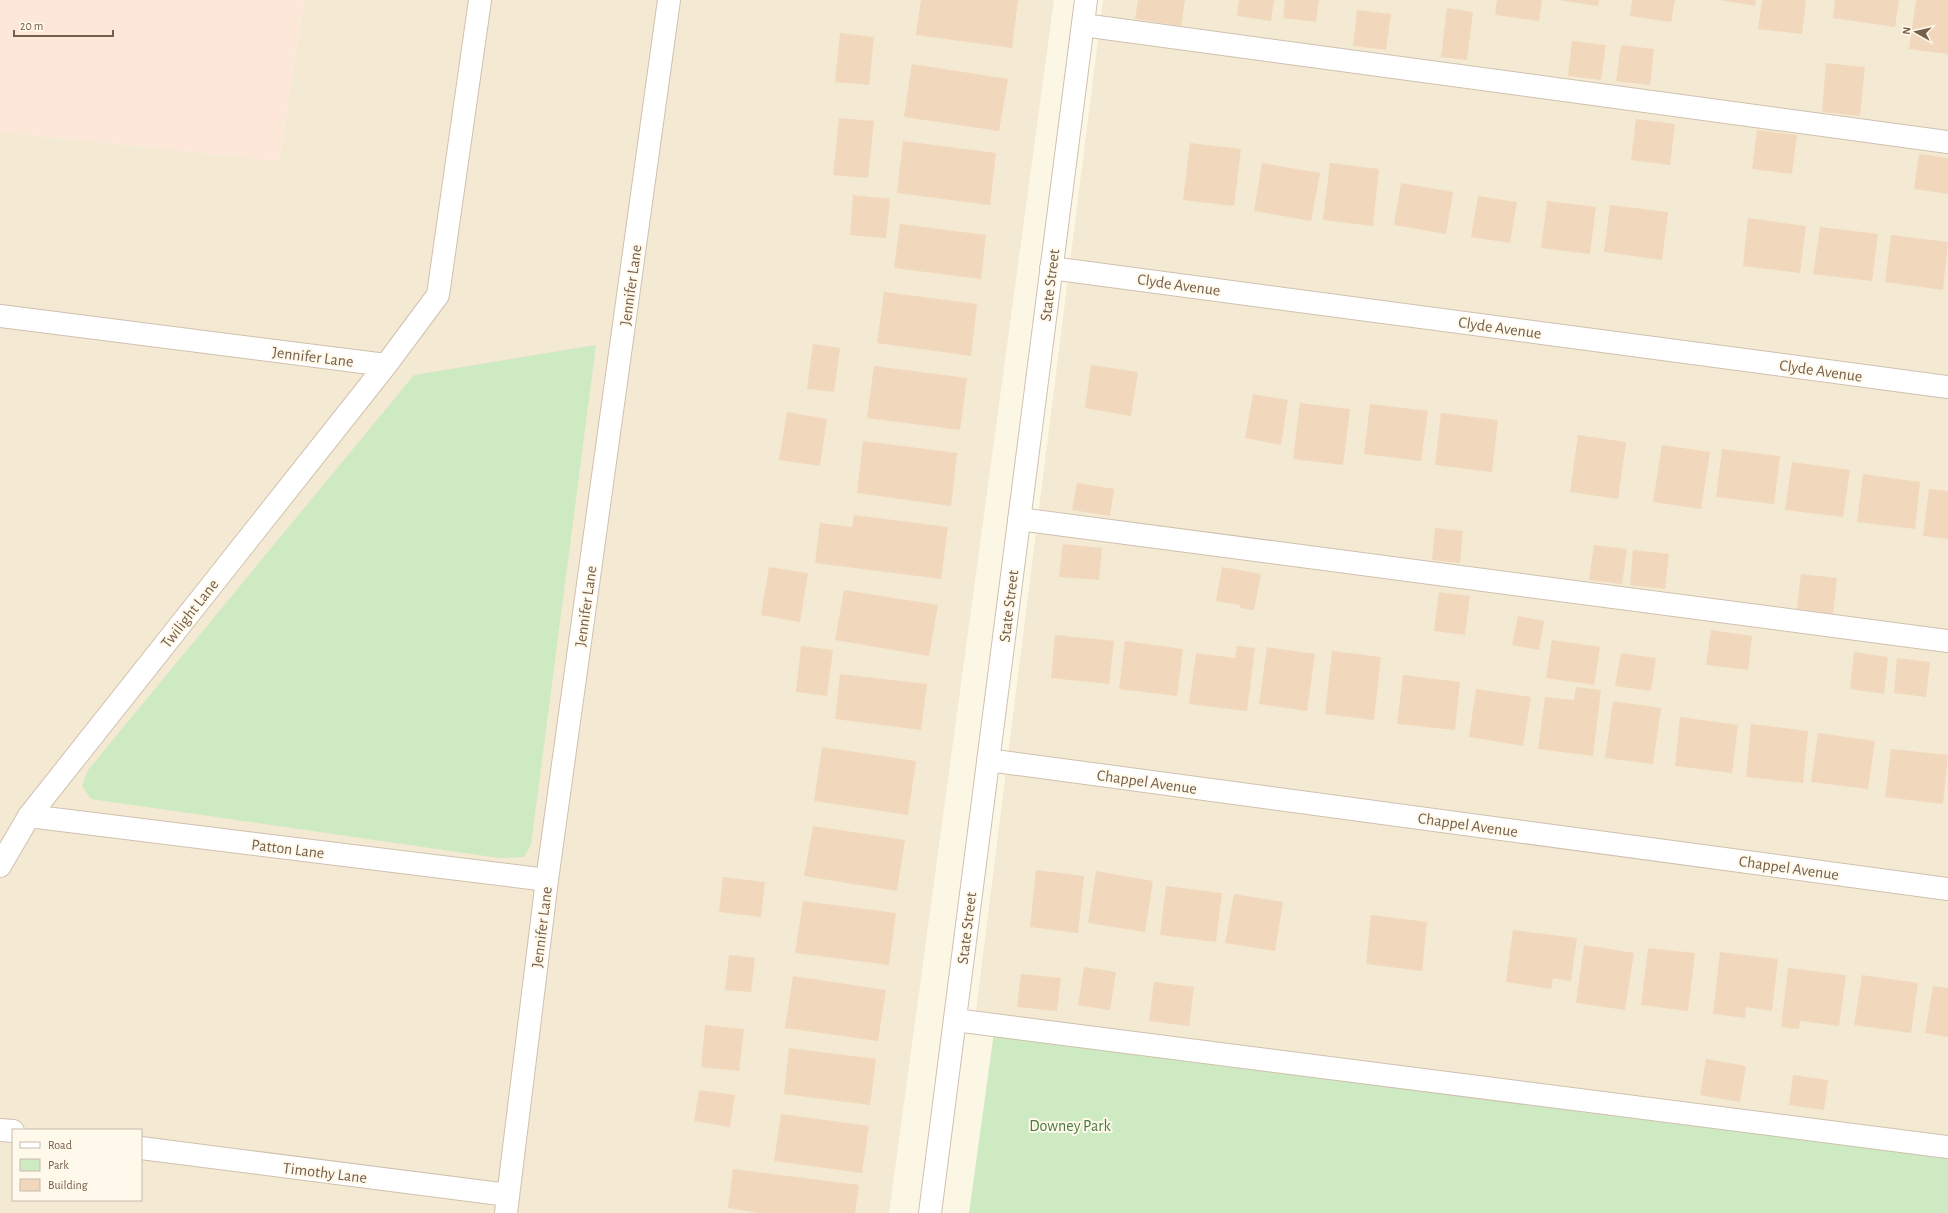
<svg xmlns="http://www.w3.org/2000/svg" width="1948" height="1213" viewBox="0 0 1948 1213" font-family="'Alegreya Sans',sans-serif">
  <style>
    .residential { fill: #f4e9d3; fill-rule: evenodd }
    .commercial { fill: #fce7d8 }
    .green { fill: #ceeac3 }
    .building { fill: #f1d8bc }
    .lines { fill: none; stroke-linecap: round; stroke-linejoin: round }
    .minor-casing { stroke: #d0c1ae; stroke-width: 24 }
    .minor { stroke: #fff; stroke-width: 22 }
    .labels { text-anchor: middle; stroke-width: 4; stroke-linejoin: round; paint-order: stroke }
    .street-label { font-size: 16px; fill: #755e4a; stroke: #fff9eb }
    .park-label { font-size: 16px; fill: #4c7a42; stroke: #fff9eb }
  </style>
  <rect width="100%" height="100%" fill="#fcf6e5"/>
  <path class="residential" d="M304,0H1054L889,1213H0V132L279,161ZM13,1130H141V1200H13Z
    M1103,0H1948V1159L995,1025L973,1034Z"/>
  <path class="commercial" d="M0,0H304L279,161L0,132Z"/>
  <path class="green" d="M596,345L531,845L524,857L499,858L91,799L82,786L88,770L414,375Z
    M995,1025L1948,1159V1213H969Z"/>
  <path class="building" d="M921,0H1018L1012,48L916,35Z
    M1138,0H1185L1181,26L1135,19Z
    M1239,0H1274L1271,21L1237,16Z
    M1285,0H1319L1316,22L1283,18Z
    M1497,0H1542L1539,21L1495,15Z
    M1558,0H1599L1598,6Z
    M1632,0H1675L1671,22L1630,16Z
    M1719,0H1756L1755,6Z
    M1762,0H1806L1802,34L1758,29Z
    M1835,0H1899L1895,27L1833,18Z
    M1916,0H1948V54L1909,49Z
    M1447,8L1473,12L1467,60L1441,57Z
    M1357,10L1391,14L1386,50L1353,46Z
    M840,33L874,37L869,85L835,82Z
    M1572,41L1606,45L1601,80L1568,76Z
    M1621,45L1654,49L1650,85L1616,81Z
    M1826,63L1865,67L1860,116L1822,112Z
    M912,64L1008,79L999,131L904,117Z
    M839,118L874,121L868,178L833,175Z
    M1636,119L1675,124L1670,165L1631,160Z
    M1757,130L1797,135L1792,174L1752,169Z
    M903,141L996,153L990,205L897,193Z
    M1190,143L1241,149L1234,206L1183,200Z
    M1919,154L1948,158V194L1914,189Z
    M1262,163L1320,173L1311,221L1254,211Z
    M1330,163L1379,169L1373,226L1323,220Z
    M1401,183L1453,192L1446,234L1394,225Z
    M853,195L890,199L886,238L850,235Z
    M1478,196L1517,202L1510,243L1471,237Z
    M1547,201L1596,207L1590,254L1541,248Z
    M1610,205L1668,212L1662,260L1604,252Z
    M1748,218L1806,226L1800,273L1743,266Z
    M900,224L986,235L981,279L894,268Z
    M1820,227L1878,234L1872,281L1813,274Z
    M1891,235L1948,242L1943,290L1885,282Z
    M884,292L977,304L971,356L877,343Z
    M813,344L840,348L834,392L807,389Z
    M1091,365L1138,372L1131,416L1085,408Z
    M874,366L967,378L960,430L867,418Z
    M1253,394L1288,400L1281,445L1245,438Z
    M1300,403L1350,409L1343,465L1293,459Z
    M1370,404L1428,411L1421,461L1364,454Z
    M787,412L827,419L820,466L779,460Z
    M1441,413L1498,420L1492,472L1435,465Z
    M1578,435L1626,442L1618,499L1570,492Z
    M863,441L957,453L951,506L857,493Z
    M1662,445L1710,452L1701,509L1653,502Z
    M1722,449L1780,456L1774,504L1716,497Z
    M1792,462L1850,470L1843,517L1785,510Z
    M1863,474L1920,482L1915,529L1857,522Z
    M1077,483L1114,489L1110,516L1072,510Z
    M1929,489L1948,491V539L1923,536Z
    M854,515L948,527L941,579L815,563L820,523L852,527Z
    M1435,528L1463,531L1460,563L1432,560Z
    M1063,544L1102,548L1099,580L1059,577Z
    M1594,545L1627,549L1622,584L1589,580Z
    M1633,550L1669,554L1665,589L1630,585Z
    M769,567L808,573L800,622L761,615Z
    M1222,567L1261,574L1254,610L1240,608V605L1216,601Z
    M1801,574L1837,578L1833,614L1797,609Z
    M844,590L938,605L929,656L835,640Z
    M1439,592L1470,596L1465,635L1434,631Z
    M1518,616L1544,621L1539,650L1512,645Z
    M1711,630L1752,636L1748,670L1706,665Z
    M1055,635L1114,641L1109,684L1051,678Z
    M1552,640L1600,647L1594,685L1546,678Z
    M1125,641L1183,649L1177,696L1119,689Z
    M801,646L833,650L827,696L796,692Z
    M1237,646L1255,648L1247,711L1189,704L1196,653L1235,658Z
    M1267,647L1315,654L1307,711L1259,704Z
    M1332,651L1381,657L1374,720L1325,714Z
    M1854,652L1888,657L1884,694L1850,689Z
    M1621,653L1656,658L1651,691L1615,686Z
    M1897,658L1930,662L1926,697L1894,693Z
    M840,674L927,684L921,730L835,719Z
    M1403,675L1460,682L1455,730L1397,724Z
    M1576,687L1601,690L1593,756L1538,749L1545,697L1574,700Z
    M1476,689L1531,697L1523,746L1469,737Z
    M1613,701L1661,708L1653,764L1605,758Z
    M1680,717L1738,725L1732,773L1675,766Z
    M1751,724L1808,731L1803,783L1746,777Z
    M1818,733L1875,741L1868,789L1811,782Z
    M822,747L916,761L908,815L814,801Z
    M1891,749L1948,755L1943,804L1885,797Z
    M813,826L905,840L897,891L804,876Z
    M1036,870L1084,876L1078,933L1030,927Z
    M1096,871L1153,881L1145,932L1088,923Z
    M723,877L765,882L761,917L719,912Z
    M1166,886L1222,893L1216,942L1160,935Z
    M1234,894L1283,902L1275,951L1225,943Z
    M803,901L896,913L889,965L795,953Z
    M1371,915L1427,922L1422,971L1366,964Z
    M1513,930L1577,938L1571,981L1553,978L1551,989L1506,982Z
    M1584,945L1634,953L1625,1010L1576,1003Z
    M1648,948L1695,953L1688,1011L1641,1005Z
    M1720,952L1778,959L1772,1011L1746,1007L1745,1018L1713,1014Z
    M729,955L755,958L751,992L725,990Z
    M1084,967L1116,972L1110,1010L1078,1005Z
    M1788,968L1846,975L1839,1026L1800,1021L1799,1029L1781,1027Z
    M1021,974L1061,978L1057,1011L1017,1007Z
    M1862,975L1918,983L1911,1033L1854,1025Z
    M793,976L886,990L878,1041L785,1028Z
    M1154,982L1194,987L1189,1026L1149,1021Z
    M1933,986L1948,988V1037L1925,1033Z
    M705,1025L744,1029L739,1071L701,1067Z
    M789,1048L876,1059L870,1105L784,1094Z
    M1706,1059L1746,1066L1740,1102L1700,1095Z
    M1793,1075L1828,1080L1824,1110L1789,1105Z
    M699,1090L735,1095L730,1127L694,1121Z
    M781,1114L869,1126L862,1173L774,1161Z
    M733,1169L859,1185L855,1213H759L728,1208Z"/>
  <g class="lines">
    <defs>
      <path id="minor" d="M1083,25L1948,142
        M1051,268L1948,387
        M0,316L386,365
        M1019,519L1948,641
        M988,760L1948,889
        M29,816L547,880
        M0,866L29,816L386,365L438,295L480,0
        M955,1020L1948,1147
        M0,1130L13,1131
        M141,1148L508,1195
        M506,1213L547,880L669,0
        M930,1213L1086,0"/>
    </defs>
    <use href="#minor" class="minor-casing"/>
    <use href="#minor" class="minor"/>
  </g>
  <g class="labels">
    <g class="street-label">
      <text transform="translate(1179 284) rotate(8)" y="6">Clyde Avenue</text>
      <text transform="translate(630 285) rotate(-82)" y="6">Jennifer Lane</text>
      <text transform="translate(1049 285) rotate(-83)" y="6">State Street</text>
      <text transform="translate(1500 327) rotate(8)" y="6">Clyde Avenue</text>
      <text transform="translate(313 356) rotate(7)" y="6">Jennifer Lane</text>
      <text transform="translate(1821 370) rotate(8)" y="6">Clyde Avenue</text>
      <text transform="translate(585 606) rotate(-82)" y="6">Jennifer Lane</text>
      <text transform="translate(1008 606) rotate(-83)" y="6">State Street</text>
      <text transform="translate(189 613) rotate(-52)" y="6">Twilight Lane</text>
      <text transform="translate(1147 781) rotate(8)" y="6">Chappel Avenue</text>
      <text transform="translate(1468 824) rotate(8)" y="6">Chappel Avenue</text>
      <text transform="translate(288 848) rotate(7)" y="6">Patton Lane</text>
      <text transform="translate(1789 867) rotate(8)" y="6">Chappel Avenue</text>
      <text transform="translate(541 927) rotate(-83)" y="6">Jennifer Lane</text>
      <text transform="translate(966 928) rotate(-83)" y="6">State Street</text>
      <text transform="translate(325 1172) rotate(7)" y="6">Timothy Lane</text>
    </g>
    <g class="park-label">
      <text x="1070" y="1131">Downey Park</text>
    </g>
  </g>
  <rect x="12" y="1129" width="130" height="72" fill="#fff9eb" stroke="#c8bbab"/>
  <rect x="20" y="1142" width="20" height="6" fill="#ffffff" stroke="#c8bbab"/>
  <text x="48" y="1149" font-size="12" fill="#755e4a">Road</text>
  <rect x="20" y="1159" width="20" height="12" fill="#ceeac3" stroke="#c8bbab"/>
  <text x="48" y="1169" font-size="12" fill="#755e4a">Park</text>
  <rect x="20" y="1179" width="20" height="12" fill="#f1d8bc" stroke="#c8bbab"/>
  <text x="48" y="1189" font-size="12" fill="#755e4a">Building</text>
  <g transform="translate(1916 32) rotate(278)" stroke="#fff9eb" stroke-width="3" paint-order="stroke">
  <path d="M0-3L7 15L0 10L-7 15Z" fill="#755e4a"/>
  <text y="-6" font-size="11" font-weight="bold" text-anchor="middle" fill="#755e4a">N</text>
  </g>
  <path d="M14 30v6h99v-6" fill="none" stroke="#755e4a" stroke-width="2"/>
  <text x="20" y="30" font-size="12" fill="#755e4a" stroke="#fff9eb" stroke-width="3" paint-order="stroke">20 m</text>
</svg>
